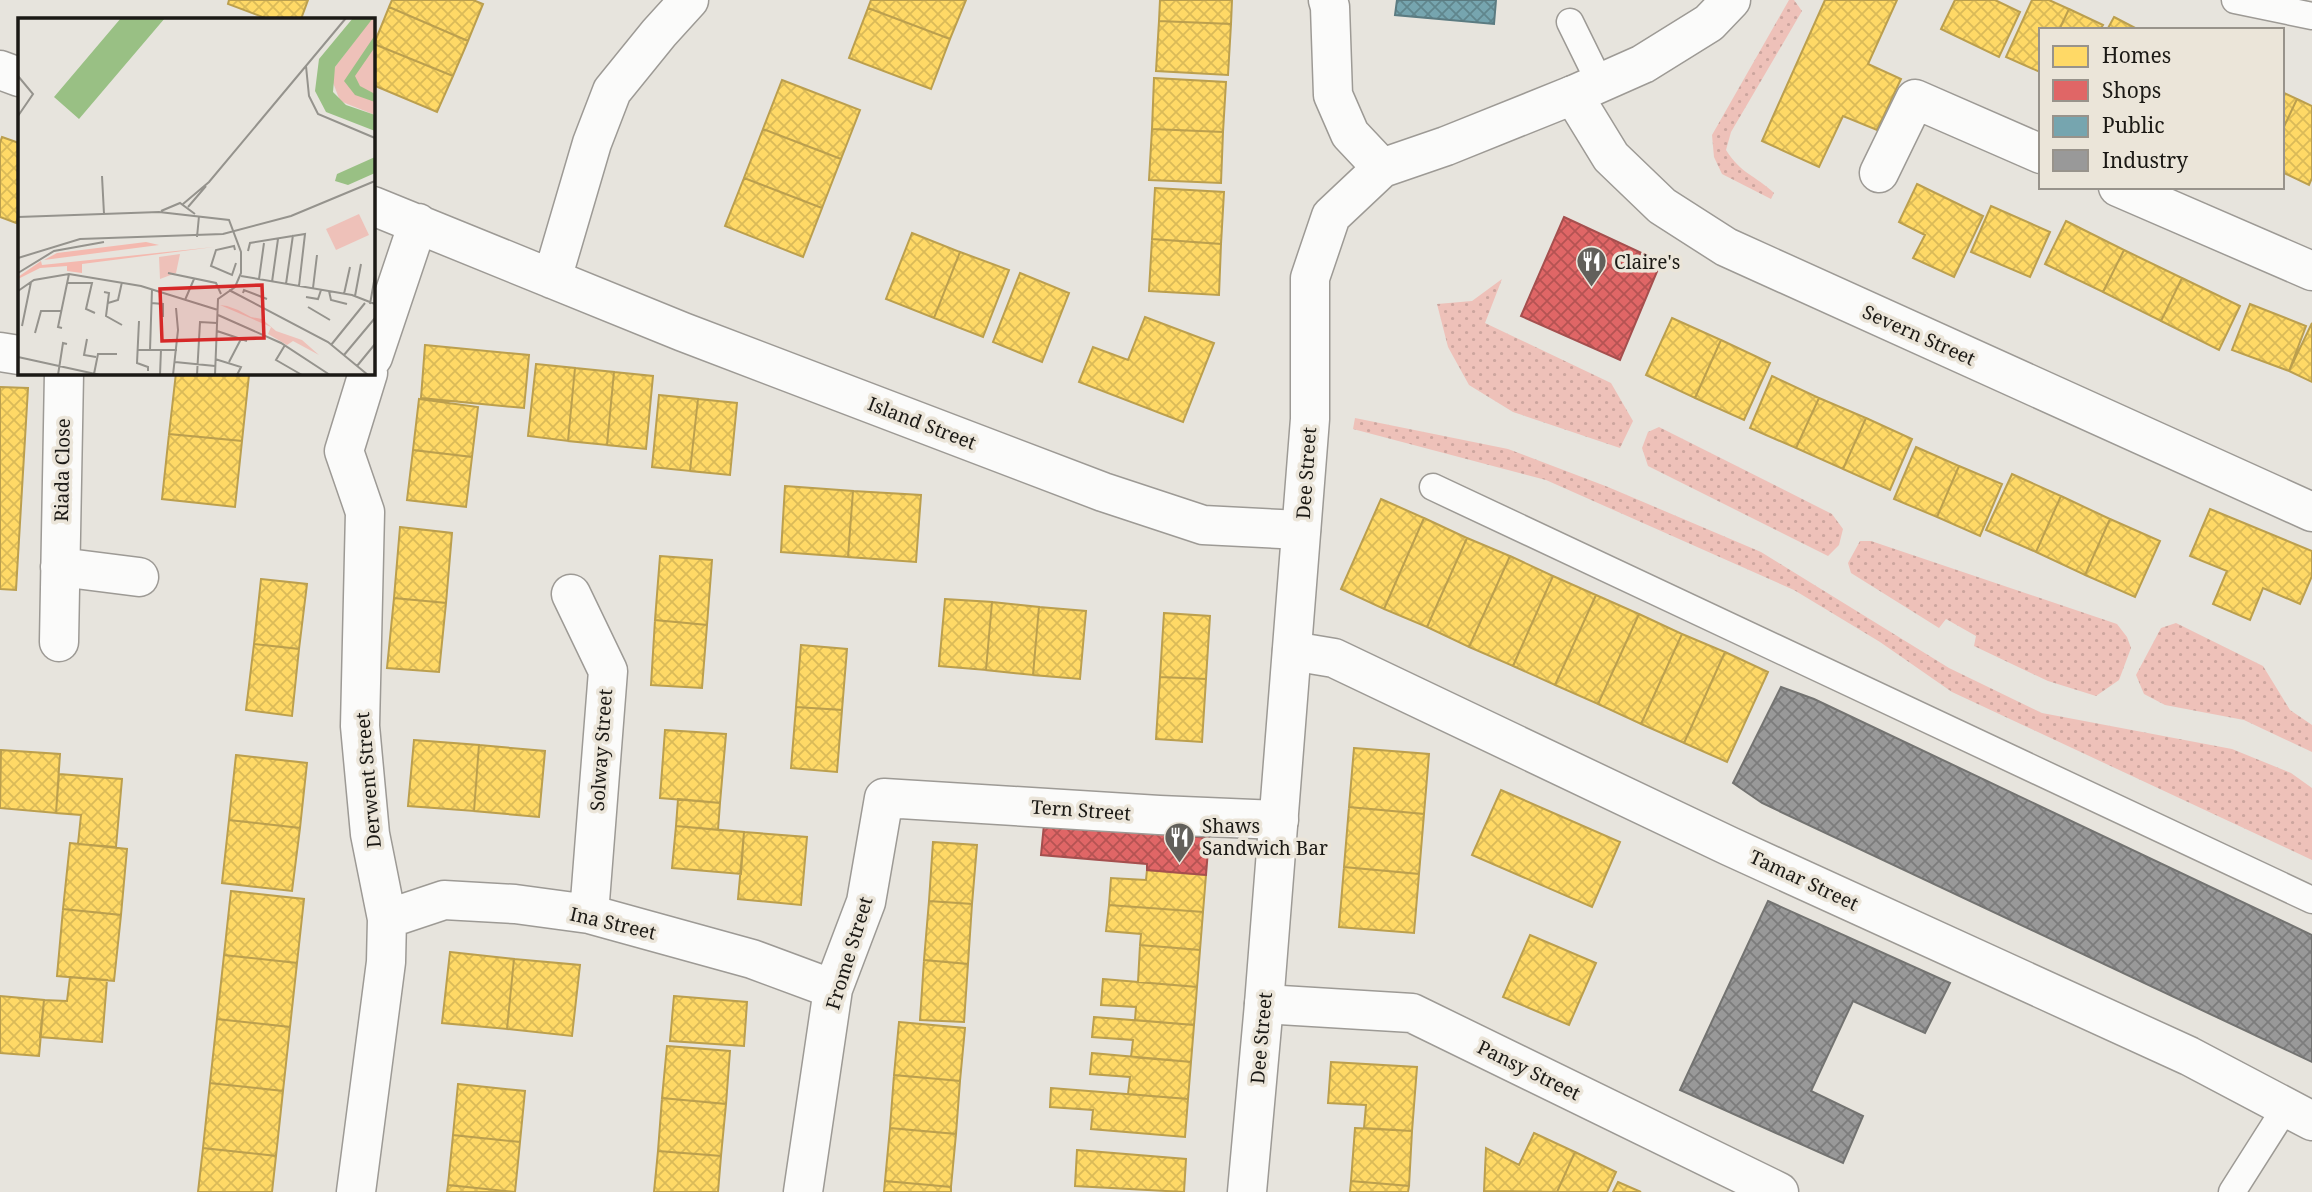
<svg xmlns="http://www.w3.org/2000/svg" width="2312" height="1192" viewBox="0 0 2312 1192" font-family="'Noto Serif',serif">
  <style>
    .grass { fill: url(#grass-dots) }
    .homes { fill: url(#homes-cross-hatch); stroke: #bb9f4e; stroke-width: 2 }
    .shops { fill: url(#shops-cross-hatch); stroke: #a54f4e; stroke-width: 2 }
    .public { fill: url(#public-cross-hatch); stroke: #5b7b81; stroke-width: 2 }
    .industry { fill: url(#industry-cross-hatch); stroke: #737371; stroke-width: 2 }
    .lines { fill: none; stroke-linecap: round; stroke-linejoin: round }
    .lane-casing { stroke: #9d9a95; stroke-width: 29 }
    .street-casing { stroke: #9d9a95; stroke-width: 41 }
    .secondary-casing { stroke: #9d9a95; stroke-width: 41 }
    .lane { stroke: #fbfbfa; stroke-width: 26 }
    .street { stroke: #fbfbfa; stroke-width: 38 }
    .secondary { stroke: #fbfbfa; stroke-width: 38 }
    .labels { text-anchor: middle; stroke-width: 7; stroke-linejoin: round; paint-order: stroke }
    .poi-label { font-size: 19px; fill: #1b1915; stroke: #ebe5d9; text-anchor: start }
    .street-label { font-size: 19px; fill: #1b1915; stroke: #ebe5d9 }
    .inset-road { fill: none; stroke: #95938d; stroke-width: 2 }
    .view { fill: #d62828; fill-opacity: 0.15; stroke: #d62828; stroke-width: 3.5 }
    .inset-edge { fill: none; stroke: #1b1915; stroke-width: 3.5 }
  </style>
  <defs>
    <pattern id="grass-dots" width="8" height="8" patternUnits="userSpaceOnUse" patternTransform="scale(1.75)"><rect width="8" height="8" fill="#eec1b9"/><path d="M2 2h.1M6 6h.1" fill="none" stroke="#cca59e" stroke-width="1.8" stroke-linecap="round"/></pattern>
    <pattern id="homes-cross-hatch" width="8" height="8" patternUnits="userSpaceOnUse" patternTransform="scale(1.75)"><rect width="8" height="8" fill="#ffd966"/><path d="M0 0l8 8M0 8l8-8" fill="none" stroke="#daba58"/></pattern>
    <pattern id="shops-cross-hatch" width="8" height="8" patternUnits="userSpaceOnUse" patternTransform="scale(1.75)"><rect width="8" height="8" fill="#e06666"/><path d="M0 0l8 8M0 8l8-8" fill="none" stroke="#b55353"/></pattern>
    <pattern id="public-cross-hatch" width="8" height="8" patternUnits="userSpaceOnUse" patternTransform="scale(1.75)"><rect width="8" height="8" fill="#76a5af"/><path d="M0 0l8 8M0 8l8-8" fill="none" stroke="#60868d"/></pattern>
    <pattern id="industry-cross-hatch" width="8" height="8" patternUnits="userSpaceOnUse" patternTransform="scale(1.75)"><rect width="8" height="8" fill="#999"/><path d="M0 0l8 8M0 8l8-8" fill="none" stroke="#7c7c7c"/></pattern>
  </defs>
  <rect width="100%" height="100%" fill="#e7e4dd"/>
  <path class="grass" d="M1789,0H1794L1802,11L1731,132L1726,150C1741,174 1755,175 1774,193L1771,199L1722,174L1714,157L1712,135Z
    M1502,279L1485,323L1611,383L1633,421L1620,448L1513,412L1469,385L1448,347L1437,304L1472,301Z
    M1355,418L1508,449L1608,487L1761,552L1949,668L2042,713L2232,749L2291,773L2312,788V860L1952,692L1880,642L1794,590L1546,480L1353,429Z
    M1659,427L1832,514L1843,529L1839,545L1828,556L1648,466L1642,448L1648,432Z
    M1860,541H1871L2117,624L2127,637L2131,648L2119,680L2096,696L2048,681L1974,646L1976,636L1946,619L1939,628L1851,573L1848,563Z
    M2176,623L2263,666L2290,710L2312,725V752L2244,720L2165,705L2144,694L2136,675L2161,628Z"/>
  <path class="homes" d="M229,0H308L301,19H268L228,4Z
    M392,0H473L483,4L468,41L389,7Z
    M871,0H966L950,39L868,8Z
    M1160,0H1232L1231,24L1159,21Z
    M1825,0H1897L1868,64L1901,79L1877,130L1843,116L1819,167L1762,141Z
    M1955,0H1995L2020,12L1999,57L1941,29Z
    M2032,0H2049L2069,9L2059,30H2041L2040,72L2006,57Z
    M389,7L468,41L453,76L374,44Z
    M868,8L950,39L931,89L849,58Z
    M2069,9L2103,25L2100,30H2059Z
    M2114,17L2139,30H2107Z
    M1159,21L1231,24L1228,75L1156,71Z
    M374,44L453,76L437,112L373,85Z
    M1154,78L1226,82L1223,132L1152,129Z
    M782,80L860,110L841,159L763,129Z
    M2282,92L2297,99L2282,131Z
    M2297,99L2312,106V178L2309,185L2282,172V131Z
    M763,129L841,159L822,208L744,178Z
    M1152,129L1223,132L1221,183L1149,180Z
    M2,137L19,143V214L16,223L0,217V143Z
    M744,178L822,208L803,257L725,226Z
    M1917,184L1983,216L1954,277L1913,258L1925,235L1899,222Z
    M1155,188L1224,192L1221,244L1152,239Z
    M1991,206L2050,232L2030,277L1971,252Z
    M2066,221L2124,250L2103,292L2045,264Z
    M912,233L960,252L934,318L886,299Z
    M1152,239L1221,244L1219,295L1149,291Z
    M2124,250L2182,278L2161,321L2103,292Z
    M960,252L1009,270L983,337L934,318Z
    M1020,273L1069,293L1042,362L993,342Z
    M2182,278L2240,306L2219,350L2161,321Z
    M2250,304L2306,326L2289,371L2232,350Z
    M1145,317L1214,343L1183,422L1079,382L1093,347L1128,360Z
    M1672,318L1721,340L1695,398L1646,375Z
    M2312,323V382L2289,371Z
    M1721,340L1770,363L1744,420L1695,398Z
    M425,345L529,355L524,408L421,398Z
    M536,364L575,368L568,441L528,436Z
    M575,368L614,372L607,445L568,441Z
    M614,372L653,376L646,449L607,445Z
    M176,373H225L249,375L242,441L169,434Z
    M1772,376L1819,398L1796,448L1750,428Z
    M0,387L28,388L16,590L0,589Z
    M659,395L698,399L690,471L652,467Z
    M1819,398L1866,418L1843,469L1796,448Z
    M419,399L478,407L472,457L413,450Z
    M698,399L737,403L730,475L690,471Z
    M1866,418L1912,439L1890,490L1843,469Z
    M169,434L242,441L235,507L162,499Z
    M1916,447L1959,466L1937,517L1894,499Z
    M413,450L472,457L466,507L407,500Z
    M1959,466L2002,484L1980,536L1937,517Z
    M2012,474L2061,496L2036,552L1986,530Z
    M785,486L853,491L848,557L781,552Z
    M853,491L921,495L916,562L848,557Z
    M2061,496L2110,519L2085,575L2036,552Z
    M1381,499L1424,518L1384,609L1341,589Z
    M2210,509L2312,551V576L2300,604L2263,588L2250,620L2213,604L2227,571L2190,556Z
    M1424,518L1467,538L1427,627L1384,609Z
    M2110,519L2160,541L2135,597L2085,575Z
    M400,527L452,533L446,603L394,598Z
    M1467,538L1510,556L1469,647L1427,627Z
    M660,556L712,560L707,625L655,620Z
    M1510,556L1553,576L1513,666L1469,647Z
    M1553,576L1596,595L1555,685L1513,666Z
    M261,579L307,584L299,649L254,644Z
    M1596,595L1639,614L1598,704L1555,685Z
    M394,598L446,603L439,672L387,668Z
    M945,599L992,602L986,670L939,666Z
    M992,602L1039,607L1033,675L986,670Z
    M1039,607L1086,611L1080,679L1033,675Z
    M1164,613L1210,616L1206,679L1160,677Z
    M1639,614L1682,634L1641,724L1598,704Z
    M655,620L707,625L702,688L651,685Z
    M1682,634L1725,652L1684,743L1641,724Z
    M254,644L299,649L292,716L246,710Z
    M801,645L847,649L842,710L796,707Z
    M1725,652L1768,672L1727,762L1684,743Z
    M1160,677L1206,679L1202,742L1156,739Z
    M796,707L842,710L837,772L791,768Z
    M665,730L726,734L720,803L660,798Z
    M414,740L479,745L474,811L408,806Z
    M479,745L545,751L539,817L474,811Z
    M1354,748L1429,754L1424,814L1349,807Z
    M1,750L60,754L56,813L0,808Z
    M236,755L307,763L300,828L229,820Z
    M59,774L122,779L116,847L78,844L81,815L56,813Z
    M1501,790L1620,842L1592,907L1472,855Z
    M678,799L720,803L718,830L676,826Z
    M1349,807L1424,814L1419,874L1344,867Z
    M229,820L300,828L292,891L222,883Z
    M676,826L744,832L741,874L672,868Z
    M744,832L807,837L801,905L738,899Z
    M933,842L977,845L972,904L929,901Z
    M70,843L127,849L121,915L63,909Z
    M1344,867L1419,874L1414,933L1339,927Z
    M1147,870L1206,875L1203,912L1109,905L1111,878L1146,880Z
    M231,891L304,899L297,963L224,955Z
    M929,901L972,904L968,964L924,960Z
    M1109,905L1203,912L1200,950L1140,945L1141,934L1106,931Z
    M63,909L121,915L114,981L57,976Z
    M1530,935L1596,963L1569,1025L1503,997Z
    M1140,945L1200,950L1197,987L1138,982Z
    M450,952L514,959L507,1029L442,1023Z
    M224,955L297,963L290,1027L217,1019Z
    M514,959L580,965L572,1036L507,1029Z
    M924,960L968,964L964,1022L920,1020Z
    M70,977L107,980L102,1042L40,1037L44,1000L67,1001Z
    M1103,979L1197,987L1194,1025L1135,1020L1136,1007L1101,1005Z
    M0,996L44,1000L39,1056L0,1053Z
    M674,996L747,1002L744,1046L670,1041Z
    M1094,1017L1194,1025L1191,1062L1131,1057L1133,1040L1092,1037Z
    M217,1019L290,1027L283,1091L210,1083Z
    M899,1022L965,1028L960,1081L894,1075Z
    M667,1046L730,1051L726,1104L662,1098Z
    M1092,1053L1191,1062L1188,1099L1128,1094L1130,1077L1090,1074Z
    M1331,1062L1417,1067L1412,1131L1364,1128L1366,1105L1328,1103Z
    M894,1075L960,1081L956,1134L890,1128Z
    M210,1083L283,1091L276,1156L203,1148Z
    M458,1084L525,1091L520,1142L453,1135Z
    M1051,1088L1188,1099L1185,1137L1091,1129L1093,1110L1050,1107Z
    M662,1098L726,1104L721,1156L658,1151Z
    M890,1128L956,1134L951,1187L885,1181Z
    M1355,1128L1412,1131L1409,1186L1351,1181Z
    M1534,1133L1575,1152L1557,1192L1484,1191L1486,1148L1519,1165Z
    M453,1135L520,1142L515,1192L448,1185Z
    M203,1148L276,1156L272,1192H198Z
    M1077,1150L1186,1159L1184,1192L1075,1186Z
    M658,1151L721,1156L718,1192H654Z
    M1575,1152L1616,1172L1607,1192H1557Z
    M885,1181L951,1187V1192H884Z
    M1351,1181L1409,1186L1408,1192H1350Z
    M1618,1182L1641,1192H1613Z
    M448,1185L515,1192H447Z"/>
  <path class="shops" d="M1564,217L1661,262L1620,360L1521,316Z
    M1044,824L1209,838L1206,875L1147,870V864L1041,855Z"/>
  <path class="public" d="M1397,0H1496L1494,24L1395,15Z"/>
  <path class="industry" d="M1781,687L1814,699L2312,935V1062L1762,803L1733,783Z
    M1768,901L1950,983L1925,1033L1853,1001L1811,1091L1863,1116L1843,1163L1680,1090Z"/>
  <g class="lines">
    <defs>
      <path id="lane" d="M2235,0L2312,16
        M1570,22L1600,83
        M1433,487L2312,900
        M2232,1192L2286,1107"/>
      <path id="street" d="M1328,0L1330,7L1333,95L1350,134L1382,168
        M0,70L19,77
        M1573,95L1611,157L1662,206L1726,247L2312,512
        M1879,173L1915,99L2041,154
        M2118,187L2312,271
        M373,206L683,332L1103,492L1203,525L1301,530
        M552,279L592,143L612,91L659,33L689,0
        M0,352L19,355
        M373,357L418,223
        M60,567L139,577
        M571,594L608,671L589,914
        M59,642L64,373
        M1292,651L1334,658L1729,846L2189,1056L2312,1121
        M387,919L444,900L515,904L589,914L752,959L833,989
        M1264,1004L1412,1013L1779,1192
        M356,1192L386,962L387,919L370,834L360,726L365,512L344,451L368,373
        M803,1192L833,989L866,902L884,798L1159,815L1279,820"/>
      <path id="secondary" d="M1247,1192L1264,1004L1310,419V278L1331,216L1382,168L1446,146L1573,95L1643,64L1709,23L1731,0"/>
    </defs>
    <use href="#lane" class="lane-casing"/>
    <use href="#street" class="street-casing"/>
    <use href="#secondary" class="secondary-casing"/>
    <use href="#lane" class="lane"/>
    <use href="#street" class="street"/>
    <use href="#secondary" class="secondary"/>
  </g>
  <defs>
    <symbol id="restaurant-pin" viewBox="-11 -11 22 30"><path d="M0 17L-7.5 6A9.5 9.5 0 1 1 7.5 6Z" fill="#62605b" stroke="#ebe5d9"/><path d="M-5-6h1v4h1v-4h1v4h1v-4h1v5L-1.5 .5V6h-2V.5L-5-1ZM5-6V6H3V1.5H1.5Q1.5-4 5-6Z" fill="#fff"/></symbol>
  </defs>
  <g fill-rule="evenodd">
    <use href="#restaurant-pin" x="1574" y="244" width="35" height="47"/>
    <use href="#restaurant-pin" x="1162" y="820" width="35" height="47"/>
  </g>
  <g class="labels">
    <g class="poi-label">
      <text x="1614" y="269">Claire's</text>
      <text x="1202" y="833">Shaws<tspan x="1202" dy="22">Sandwich Bar</tspan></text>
    </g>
    <g class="street-label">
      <text transform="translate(1919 335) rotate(24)" y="7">Severn Street</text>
      <text transform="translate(922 423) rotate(21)" y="7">Island Street</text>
      <text transform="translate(62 470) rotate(-89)" y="7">Riada Close</text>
      <text transform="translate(1306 473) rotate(-86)" y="7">Dee Street</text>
      <text transform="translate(601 750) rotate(-86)" y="7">Solway Street</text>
      <text transform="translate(368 780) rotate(-95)" y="7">Derwent Street</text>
      <text transform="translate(1081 810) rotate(4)" y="7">Tern Street</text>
      <text transform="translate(1804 880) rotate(25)" y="7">Tamar Street</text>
      <text transform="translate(613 923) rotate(13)" y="7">Ina Street</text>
      <text transform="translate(849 953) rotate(-73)" y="7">Frome Street</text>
      <text transform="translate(1261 1038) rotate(-85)" y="7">Dee Street</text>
      <text transform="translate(1529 1070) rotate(26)" y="7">Pansy Street</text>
    </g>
  </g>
  <g transform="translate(18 18)">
    <rect width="357" height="357" fill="#e7e4dd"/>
    <path d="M162,236L158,255L142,261L141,239ZM202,287L209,288L220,292L233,299L244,301L258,313L284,322L301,337L275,323L269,327L250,316L253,309Z" fill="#eec1b9"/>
    <path d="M128,224L141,227L26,242L39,235ZM196,229L64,246V255L49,253V248L22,250L0,261V269V259L23,243L24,247Z" fill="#f4b9af"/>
    <path d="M354,0H357V97L322,83L314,62L317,49Z" fill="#eec1b9"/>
    <path d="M341,196L351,217L318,232L308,211Z" fill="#eec1b9"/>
    <path d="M103,0H147L61,101L36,79ZM335,0H355L317,49L315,74L328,87L357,97V113L308,94L297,73L301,41ZM357,17V29L337,58L342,68L357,76V84L337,77L326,63ZM357,139V155L330,167L317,163L319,156Z" fill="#99c084"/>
    <path class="inset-road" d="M288,48L291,78L300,96L357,120M0,58L15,76L0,98M84,158L86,196M165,186L191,164L328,0M170,189L188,168M143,193L162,185L177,196M0,199L141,194L211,202L223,234V255L217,269L200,281L197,357M179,219L181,198M217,232L216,228L198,232L193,248L214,257L218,245M230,233L232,225L287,216L281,268M0,240L62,221L205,216L273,198L357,163M0,255L36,233L86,224M150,255L198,265L203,276M223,258L334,277L357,286M241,261L246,225M254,264L260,221M50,265H74L68,291L77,295M268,266L275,217M295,270L299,237M211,272L310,324L350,357M0,273L16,262L51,256L123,268L200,292M311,273L313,282L329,286M86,274L91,275L88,298L104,307M225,275L226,272L249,281M326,276L332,249M337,278L343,246M288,279L300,281L303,272M167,282L176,261M90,285L100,282L104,264M133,285L145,286V299M352,286L357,258M290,289L312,302M200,297L263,325L312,357M121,303L119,345L130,349V353M4,308L13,264M44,310L40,309L51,256M199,313L229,323M17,315L23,293H44M69,321L66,337L78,339M267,327L258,342L284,357M313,327L347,285M120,332H159M132,332L134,271M326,337L357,300M0,339L82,357M197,341L223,349L219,357M157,344L197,348M211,344L223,321M339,348L357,326M76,356L80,336H99M40,357L45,325L49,326M142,357L143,331M155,357L160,312L158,290M179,357L182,304L199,305"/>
    <path class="view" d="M244,267L246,320L144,323L142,271Z"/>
    <rect width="357" height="357" class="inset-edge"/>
  </g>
  <rect x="2039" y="28" width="245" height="161" fill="#ebe5d9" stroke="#98938b" stroke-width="2"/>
  <rect x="2053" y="46" width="35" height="21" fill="#ffd966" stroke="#98938b" stroke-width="2"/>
  <text x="2102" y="63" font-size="21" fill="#1b1915">Homes</text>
  <rect x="2053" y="80" width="35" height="21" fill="#e06666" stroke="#98938b" stroke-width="2"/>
  <text x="2102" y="98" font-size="21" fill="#1b1915">Shops</text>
  <rect x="2053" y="116" width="35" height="21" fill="#76a5af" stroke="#98938b" stroke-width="2"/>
  <text x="2102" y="133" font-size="21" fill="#1b1915">Public</text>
  <rect x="2053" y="150" width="35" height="21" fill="#999999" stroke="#98938b" stroke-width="2"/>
  <text x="2102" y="168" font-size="21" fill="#1b1915">Industry</text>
</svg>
